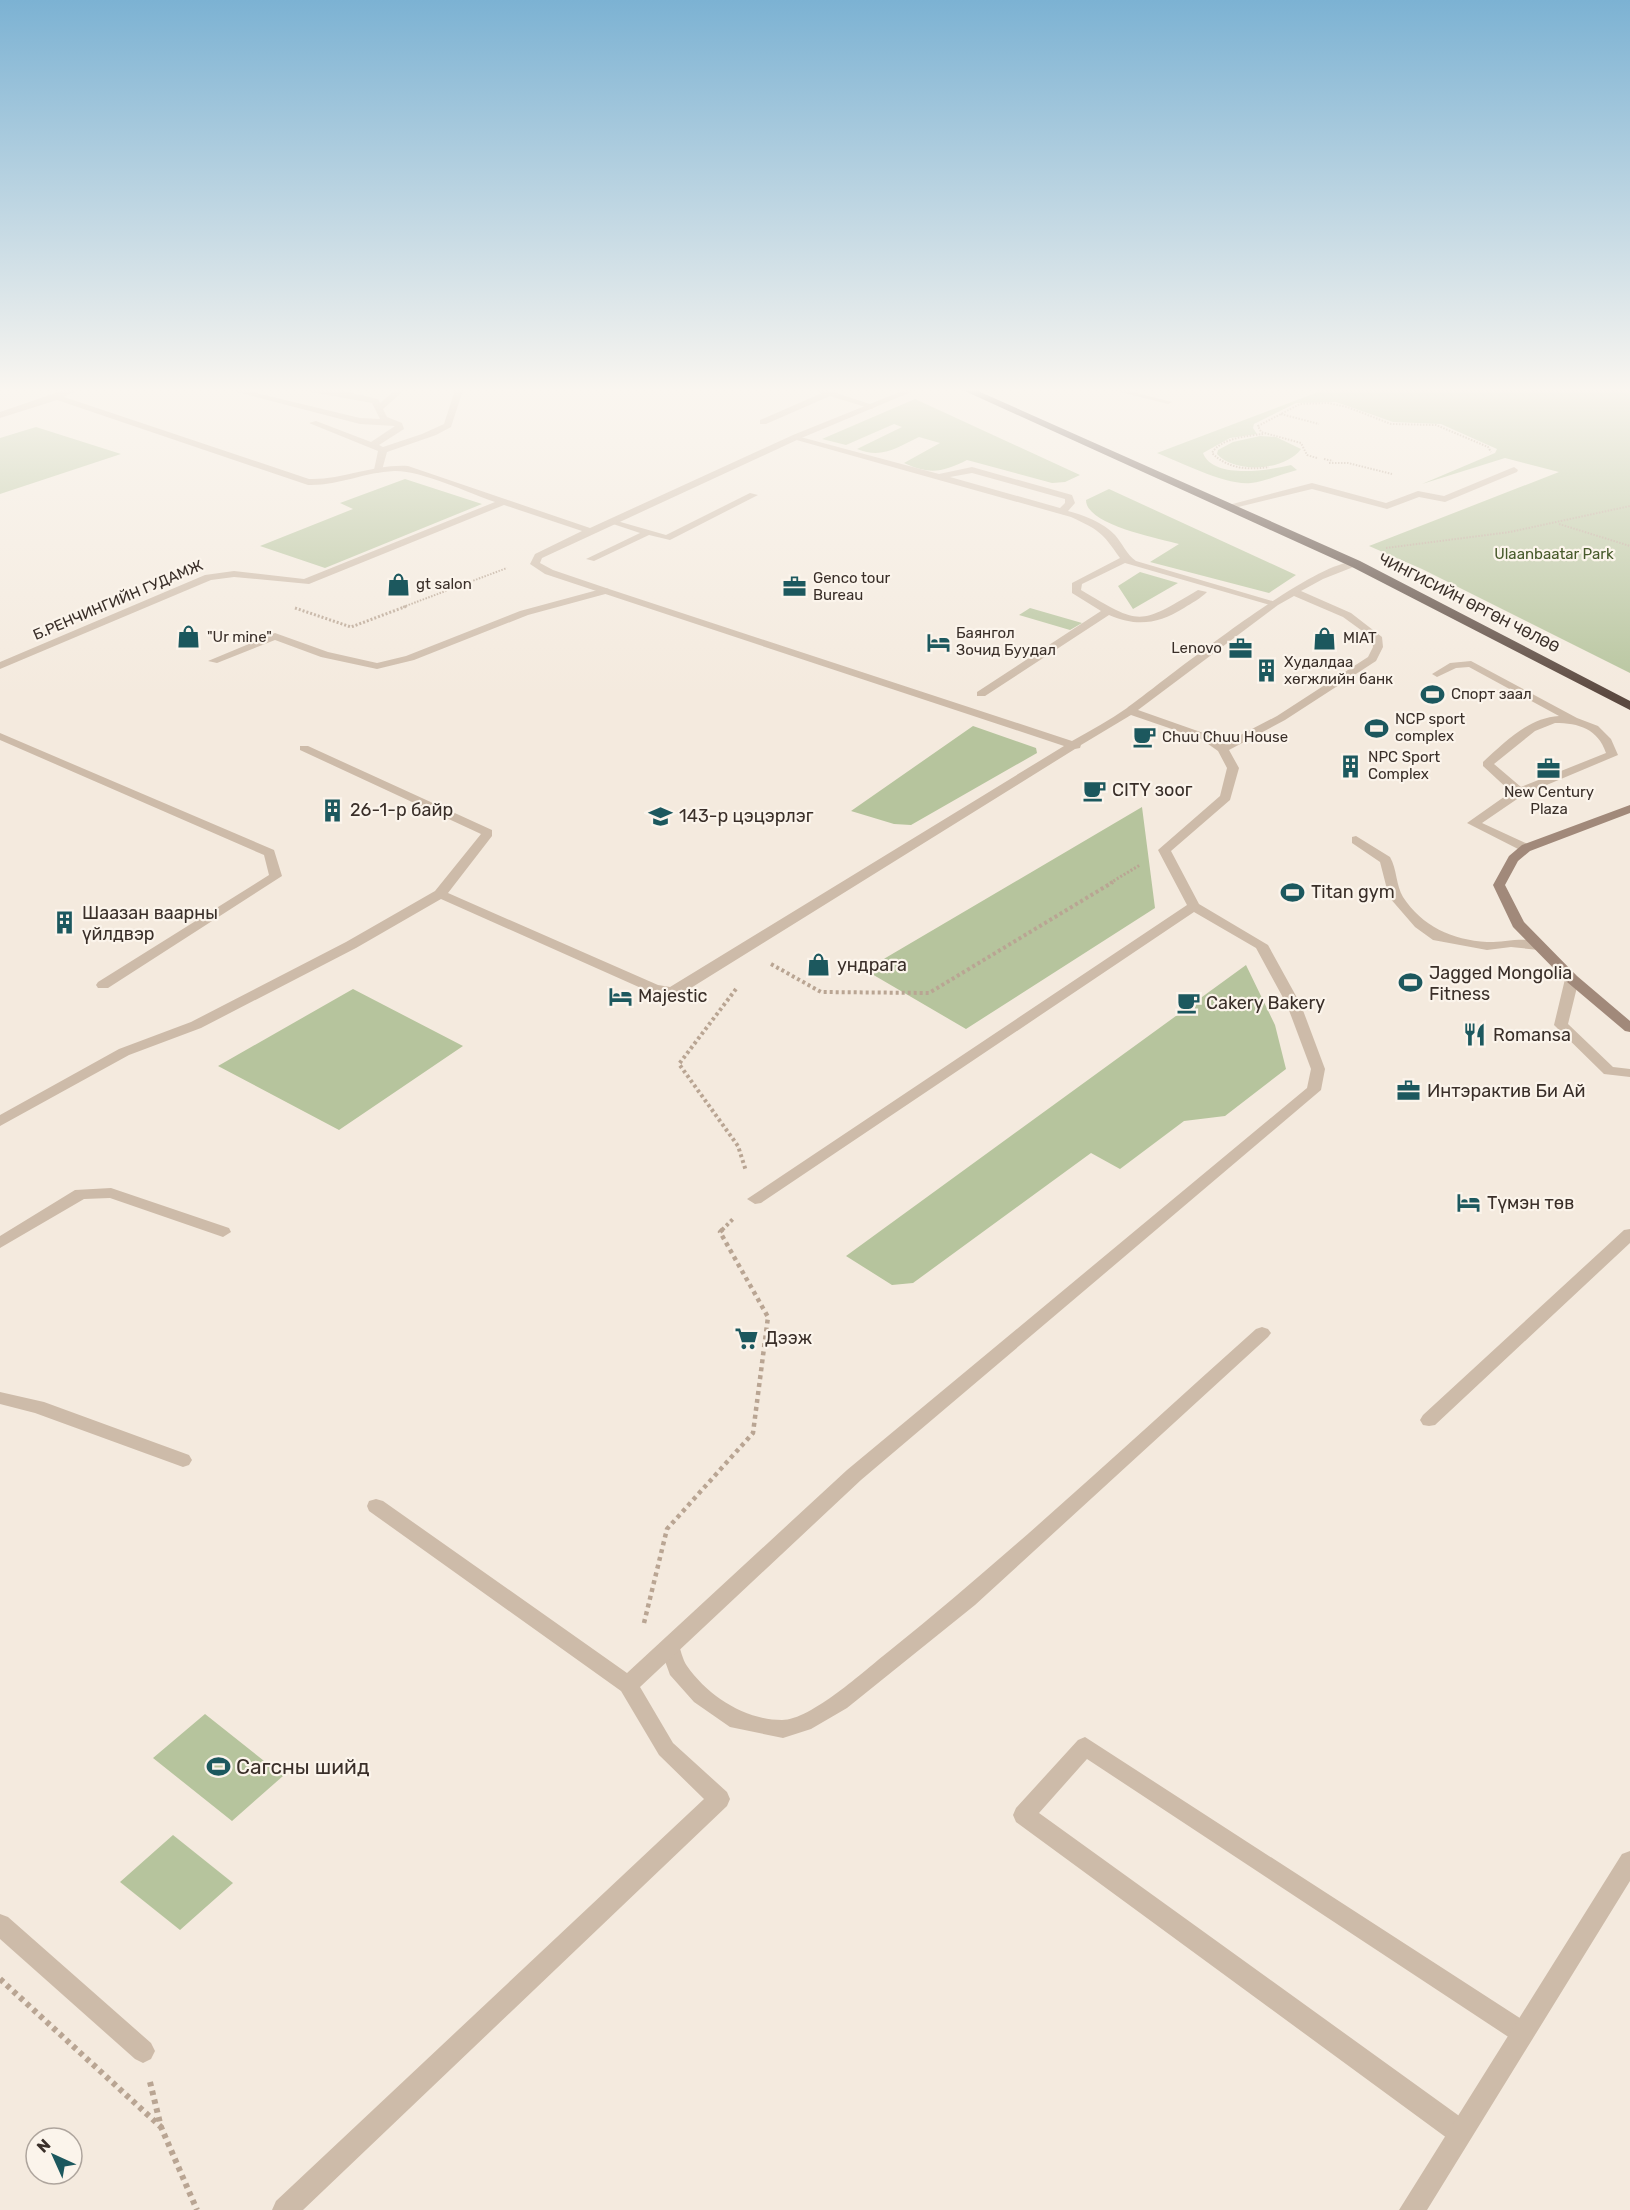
<svg xmlns="http://www.w3.org/2000/svg" width="1630" height="2210" viewBox="0 0 1630 2210" font-family="Rubik,sans-serif">
  <style>
    .green { fill: #b6c49d }
    .lines { fill: none; stroke-linecap: round; stroke-linejoin: round }
    .path-far4 { stroke: #b9a593; stroke-width: 2; stroke-dasharray: 1.5 1.5; stroke-linecap: butt }
    .path-far3 { stroke: #b9a593; stroke-width: 3; stroke-dasharray: 2 2; stroke-linecap: butt }
    .path-far2 { stroke: #b9a593; stroke-width: 4; stroke-dasharray: 3 3; stroke-linecap: butt }
    .path-far1 { stroke: #b9a593; stroke-width: 4.5; stroke-dasharray: 4 4; stroke-linecap: butt }
    .path { stroke: #b9a593; stroke-width: 6; stroke-dasharray: 4.5 4.5; stroke-linecap: butt }
    .lane { fill: #cdbba9; fill-rule: evenodd }
    .street { fill: #cdbba9; fill-rule: evenodd }
    .secondary { fill: #a1897a; fill-rule: evenodd }
    .highway { fill: #5b4940; fill-rule: evenodd }
    .labels { text-anchor: middle; stroke-width: 4.5; stroke-linejoin: round; paint-order: stroke }
    .far-park-label { font-size: 15px; fill: #475a2b; stroke: #fbf4eb }
    .far-poi-label { font-size: 15px; fill: #3a2f29; stroke: #fbf4eb; text-anchor: start }
    .far-street-label { font-size: 15px; fill: #3a2f29; stroke: #fbf4eb }
    .poi-label { font-size: 18px; fill: #3a2f29; stroke: #fbf4eb; text-anchor: start }
    .near-poi-label { font-size: 21px; fill: #3a2f29; stroke: #fbf4eb; text-anchor: start }
  </style>
  <rect width="100%" height="100%" fill="#f4eade"/>
  <path class="green" d="M1331,387H1630V673L1422,569L1369,546L1559,472L1505,458L1422,484L1495,453L1497,449L1441,424L1393,422L1336,402L1296,403L1254,424L1253,428L1257,434L1230,438L1203,453C1213,480 1270,470 1291,465L1297,470C1282,474 1266,481 1251,483C1227,486 1180,462 1157,453Z
    M915,399L1080,475L1065,482L1052,483L967,460C943,472 930,475 904,463L940,443L919,437C896,448 882,459 857,449L902,427L894,424L846,445L822,439Z
    M36,427L121,454L0,494V438Z
    M1260,436L1276,437L1301,449C1285,471 1235,474 1217,454L1218,450L1233,442Z
    M405,479L482,504L325,568L260,546L353,509L340,503Z
    M1109,489L1296,575L1269,593L1150,562L1179,544C1158,538 1086,525 1086,500Z
    M1140,572L1178,583L1133,609L1118,586Z
    M1030,608L1082,623L1070,630L1019,615Z
    M973,726L1036,748L1037,753L911,825L894,824L851,811Z
    M1142,807L1155,908L966,1029L865,970Z
    M1246,965L1275,1025L1286,1069L1225,1116L1184,1121L1120,1169L1091,1153L913,1283L892,1285L846,1256Z
    M353,989L463,1046L339,1130L218,1066Z
    M205,1714L283,1776L232,1821L153,1758Z
    M173,1835L233,1883L180,1930L120,1882Z"/>
  <g class="lines">
    <path class="path-far4" d="M1281,414L1319,424
      M1263,434C1247,436 1221,438 1212,453C1228,469 1248,470 1269,467
      M1317,458L1307,455L1301,443L1261,432L1258,426L1300,404L1328,403L1347,407L1391,424L1436,425L1488,447L1491,452
      M1324,459L1333,461
      M1329,463H1348L1392,474
      M1559,524L1630,546
      M1386,548L1510,532L1630,506
      M403,607L507,568"/>
    <path class="path-far3" d="M295,608L351,627L407,606
      M1110,883L1140,865"/>
    <path class="path-far2" d="M771,964L821,992L929,993L1113,882
      M736,989L679,1064L738,1146L746,1171
      M722,1230L734,1218"/>
    <path class="path-far1" d="M644,1623L667,1529L753,1433L768,1317L720,1232L724,1228"/>
    <path class="path" d="M0,1979L161,2127
      M150,2082L161,2127L197,2210"/>
    <path class="lane" d="M218,387H231L360,418L380,419L372,403L289,388C310,381 355,394 378,399L380,403L399,387H408L383,409L387,417L402,423L404,429L379,445L383,447L422,434L444,424L456,387H464L451,427L436,435L387,452L382,470L378,473L374,470L378,451L309,423L316,421L371,442L395,426L360,424Z
      M806,387H818L876,406L872,409L830,396L766,424H760V420L822,393Z
      M1100,387H1113L1172,402L1168,404Z
      M793,435L939,474L972,467L1072,495L1075,503L1068,511C1084,515 1104,523 1115,535C1123,544 1126,554 1136,561L1279,603L1270,605L1125,563L1082,584L1081,590C1141,626 1139,625 1198,590L1207,592C1201,598 1192,603 1184,608C1158,624 1137,627 1109,615L985,696H977V692L1101,611L1072,593V583L1120,558C1102,532 1099,530 1071,517L793,439ZM972,473L1065,499V503L1060,508L950,477Z
      M1514,467L1518,470L1517,472L1445,502L1419,497L1387,509L1312,489L1230,509L1225,506L1312,483L1386,503L1418,491L1444,496Z
      M750,493L758,495L670,540L649,535L594,561L586,559L640,533L610,523V519L666,535Z
      M605,588L609,589V593L528,615L414,660L377,669L321,657L275,640L217,663L208,661L275,633L328,652L377,663L406,656L520,611Z
      M1471,661L1577,718L1598,726L1611,739L1618,755L1523,795L1482,823L1530,845V851H1522L1467,823L1511,792L1483,766V762C1505,742 1528,718 1559,716L1469,667L1456,668L1437,677L1432,674L1450,663ZM1555,723C1579,723 1598,729 1606,753L1521,787L1494,764L1535,731Z
      M0,733L274,850L282,876L108,988H98L96,985L98,982L269,875L264,855L0,740Z
      M1356,836L1390,857C1397,869 1396,886 1403,897C1422,926 1452,940 1487,942C1502,943 1533,934 1546,946L1539,950L1511,947L1487,950L1433,940L1415,927L1389,897L1380,862L1352,843V837Z
      M1572,975L1579,979L1568,1024L1613,1067L1630,1069V1077L1604,1074L1554,1025L1565,979Z
      M111,1188L229,1228L231,1232L223,1237L110,1198L84,1199L0,1248V1236L75,1190Z
      M1630,1229V1243L1435,1425L1429,1426L1423,1425L1420,1420L1423,1415L1624,1230Z
      M1262,1327L1268,1329L1271,1333L1268,1337L975,1605L847,1708L811,1729L783,1738L730,1727L694,1702L670,1675L660,1647L663,1641L670,1639L677,1641C681,1649 682,1659 687,1666C708,1696 745,1720 782,1720C811,1720 865,1670 888,1652C1015,1550 1134,1438 1256,1329Z
      M0,1392L44,1402L189,1455L192,1460L189,1465L183,1467L35,1413L0,1404Z
      M1085,1737L1529,2024L1533,2032L1529,2040L1521,2043L1513,2040L1087,1759L1039,1813L1469,2123L1472,2132L1469,2141L1460,2144L1451,2141L1016,1822L1013,1815L1016,1808L1078,1740Z"/>
    <path class="street" d="M73,387H83L64,397L309,479C343,480 374,464 408,466L590,528L793,435L912,387H923L799,439L542,558L540,563L553,570L609,589L1072,741C1091,730 1110,720 1127,708C1158,686 1333,543 1361,564L1323,579L1301,591L1351,613L1382,637L1383,647L1376,661L1285,720L1229,750L1239,768L1230,800L1171,851L1199,904L1268,945L1301,1005L1325,1069L1321,1090L861,1480L640,1687L673,1743L727,1792L730,1799L727,1806L303,2210H272L276,2201L704,1799L659,1755L621,1691L369,1511L367,1506L369,1501L376,1499L383,1501L627,1673L847,1470L1307,1088L1311,1069L1287,1005L1256,948L1194,912L761,1203L755,1204L747,1199L1187,905L1158,850L1220,796L1227,768L1218,751L1201,739L1131,715L1081,745L1080,748L1075,749L686,991L671,995L650,992L441,899L356,948L201,1028L129,1055L0,1126V1115L119,1049L191,1022L346,942L435,891L481,834L300,750V746H308L492,830V836L448,893L658,985L670,987L1064,746L545,574L530,564L535,554L582,531L504,505L309,584L234,577L211,580L0,669V662L205,575L234,571L304,579L495,502C469,493 420,470 394,471C365,472 338,486 308,485L57,400L0,418V412ZM1294,596L1343,617L1372,638L1373,647L1368,657L1277,716L1223,744L1209,735L1138,710L1278,605Z
      M1630,1851V1881L1427,2210H1399L1622,1854Z
      M0,1914L8,1917L151,2043L155,2051L151,2059L143,2063L135,2059L0,1939Z"/>
    <path class="secondary" d="M1630,805V813L1530,851L1518,861L1505,885L1524,922L1577,976L1630,1021V1032L1625,1031L1567,982L1513,927L1493,885L1509,856L1522,845Z"/>
    <path class="highway" d="M956,387H969L1360,561L1630,701V710L1352,567Z"/>
  </g>
  <linearGradient id="sky" x2="0" y2="1"><stop stop-color="#7cb2d3"/><stop offset="0.56" stop-color="#faf6f0"/><stop offset="1" stop-color="#faf6f0" stop-opacity="0"/></linearGradient>
  <rect width="1630" height="696" fill="url(#sky)"/>
  <defs>
    <symbol id="shop-bare" viewBox="-9 -9 18 18"><path d="M-5-2.5h2.3a2.7 3.5 0 0 1 5.4 0H5L5.5 6h-11ZM-1.5-2.5h3a1.5 2.3 0 0 0-3 0Z" fill="#1c585e" stroke="#fbf4eb" stroke-width="2.5" paint-order="stroke"/></symbol>
    <symbol id="office-bare" viewBox="-9 -9 18 18"><path d="M-6-3h4V-5.5h4V-3h4V5H-6ZM-1-4.5V-3h2v-1.5ZM-6 0V1H6V0Z" fill="#1c585e" stroke="#fbf4eb" stroke-width="2.5" paint-order="stroke"/></symbol>
    <symbol id="hotel-bare" viewBox="-9 -9 18 18"><path d="M-6-4.5h1.5V1H6V5H4.5V3h-9V5H-6ZM-4 0a1.8 1.8 0 1 1 3.6 0ZM.5 0V-2.5h3Q6-2.5 6 0Z" fill="#1c585e" stroke="#fbf4eb" stroke-width="2.5" paint-order="stroke"/></symbol>
    <symbol id="building-bare" viewBox="-9 -9 18 18"><path d="M-4-6H4V6H1V3H-1V6H-4ZM-2.5-4.3h1.7v1.8h-1.7ZM.8-4.3h1.7v1.8H.8ZM-2.5-1h1.7V.8h-1.7ZM.8-1h1.7V.8H.8Z" fill="#1c585e" stroke="#fbf4eb" stroke-width="2.5" paint-order="stroke"/></symbol>
    <symbol id="stadium-bare" viewBox="-9 -9 18 18"><path d="M0-5a6.5 5 0 1 0 0 10a6.5 5 0 1 0 0-10ZM-3.5-1.8h7v3.6h-7Z" fill="#1c585e" stroke="#fbf4eb" stroke-width="2.5" paint-order="stroke"/></symbol>
    <symbol id="cafe-bare" viewBox="-9 -9 18 18"><path d="M-5.5-4.5H6V0H3Q3 3.5 0 3.5H-2.5Q-5.5 3.5-5.5 0ZM3-3.2v2h1.7v-2ZM-6 4.5H4V6H-6Z" fill="#1c585e" stroke="#fbf4eb" stroke-width="2.5" paint-order="stroke"/></symbol>
    <symbol id="school-bare" viewBox="-9 -9 18 18"><path d="M0-5L7-2L0 1L-7-2ZM-4 1L0 2.5L4 1V4Q0 6-4 4Z" fill="#1c585e" stroke="#fbf4eb" stroke-width="2.5" paint-order="stroke"/></symbol>
    <symbol id="restaurant-bare" viewBox="-9 -9 18 18"><path d="M-5-6h1v4h1v-4h1v4h1v-4h1v5L-1.5 .5V6h-2V.5L-5-1ZM5-6V6H3V1.5H1.5Q1.5-4 5-6Z" fill="#1c585e" stroke="#fbf4eb" stroke-width="2.5" paint-order="stroke"/></symbol>
    <symbol id="supermarket-bare" viewBox="-9 -9 18 18"><path d="M-6-5.5h2.5l.6 2H6L4.5 2H-2.5L-4.4-4H-6ZM-1.5 3.2a1.3 1.3 0 1 0 .1 0ZM3 3.2a1.3 1.3 0 1 0 .1 0Z" fill="#1c585e" stroke="#fbf4eb" stroke-width="2.5" paint-order="stroke"/></symbol>
  </defs>
  <g fill-rule="evenodd">
    <use href="#shop-bare" x="382" y="568" width="33" height="33"/>
    <use href="#office-bare" x="778" y="570" width="33" height="33"/>
    <use href="#shop-bare" x="172" y="620" width="33" height="33"/>
    <use href="#shop-bare" x="1308" y="622" width="33" height="33"/>
    <use href="#hotel-bare" x="922" y="626" width="33" height="33"/>
    <use href="#office-bare" x="1224" y="632" width="33" height="33"/>
    <use href="#building-bare" x="1250" y="654" width="33" height="33"/>
    <use href="#stadium-bare" x="1416" y="678" width="33" height="33"/>
    <use href="#stadium-bare" x="1360" y="712" width="33" height="33"/>
    <use href="#cafe-bare" x="1128" y="720" width="33" height="33"/>
    <use href="#building-bare" x="1334" y="750" width="33" height="33"/>
    <use href="#office-bare" x="1532" y="752" width="33" height="33"/>
    <use href="#cafe-bare" x="1078" y="774" width="33" height="33"/>
    <use href="#building-bare" x="316" y="794" width="33" height="33"/>
    <use href="#school-bare" x="644" y="800" width="33" height="33"/>
    <use href="#stadium-bare" x="1276" y="876" width="33" height="33"/>
    <use href="#building-bare" x="48" y="906" width="33" height="33"/>
    <use href="#shop-bare" x="802" y="948" width="33" height="33"/>
    <use href="#stadium-bare" x="1394" y="966" width="33" height="33"/>
    <use href="#hotel-bare" x="604" y="980" width="33" height="33"/>
    <use href="#cafe-bare" x="1172" y="986" width="33" height="33"/>
    <use href="#restaurant-bare" x="1458" y="1018" width="33" height="33"/>
    <use href="#office-bare" x="1392" y="1074" width="33" height="33"/>
    <use href="#hotel-bare" x="1452" y="1186" width="33" height="33"/>
    <use href="#supermarket-bare" x="730" y="1322" width="33" height="33"/>
    <use href="#stadium-bare" x="202" y="1750" width="33" height="33"/>
  </g>
  <g class="labels">
    <g class="far-park-label">
      <text x="1554" y="559">Ulaanbaatar Park</text>
    </g>
    <g class="far-poi-label">
      <text x="813" y="583">Genco tour<tspan x="813" dy="17">Bureau</tspan></text>
      <text x="416" y="589">gt salon</text>
      <text x="956" y="638">Баянгол<tspan x="956" dy="17">Зочид Буудал</tspan></text>
      <text x="207" y="642">"Ur mine"</text>
      <text x="1343" y="643">MIAT</text>
      <text x="1222" y="653" text-anchor="end">Lenovo</text>
      <text x="1284" y="667">Худалдаа<tspan x="1284" dy="17">хөгжлийн банк</tspan></text>
      <text x="1451" y="699">Спорт заал</text>
      <text x="1395" y="724">NCP sport<tspan x="1395" dy="17">complex</tspan></text>
      <text x="1162" y="742">Chuu Chuu House</text>
      <text x="1368" y="762">NPC Sport<tspan x="1368" dy="17">Complex</tspan></text>
      <text x="1549" y="797" text-anchor="middle">New Century<tspan x="1549" dy="17">Plaza</tspan></text>
    </g>
    <g class="far-street-label">
      <text transform="translate(118 600) rotate(-23)" y="5">Б.РЕНЧИНГИЙН ГУДАМЖ</text>
      <text transform="translate(1469 603) rotate(27)" y="5">ЧИНГИСИЙН ӨРГӨН ЧӨЛӨӨ</text>
    </g>
    <g class="poi-label">
      <text x="1112" y="796">CITY зоог</text>
      <text x="350" y="816">26-1-р байр</text>
      <text x="679" y="822">143-р цэцэрлэг</text>
      <text x="1311" y="898">Titan gym</text>
      <text x="82" y="919">Шаазан ваарны<tspan x="82" dy="21">үйлдвэр</tspan></text>
      <text x="837" y="971">ундрага</text>
      <text x="1429" y="979">Jagged Mongolia<tspan x="1429" dy="21">Fitness</tspan></text>
      <text x="638" y="1002">Majestic</text>
      <text x="1206" y="1009">Cakery Bakery</text>
      <text x="1493" y="1041">Romansa</text>
      <text x="1427" y="1097">Интэрактив Би Ай</text>
      <text x="1487" y="1209">Түмэн төв</text>
      <text x="765" y="1344">Дээж</text>
    </g>
    <g class="near-poi-label">
      <text x="236" y="1774">Сагсны шийд</text>
    </g>
  </g>
  <g transform="translate(54 2156) rotate(315)"><circle r="28" fill="#fbf4eb" stroke="#aea59d" stroke-width="1.5"/>
  <path d="M0-4.5L10 22L0 15L-10 22Z" fill="#1c585e"/>
  <text y="-9" font-size="16" font-weight="bold" text-anchor="middle" fill="#3a2f29">N</text>
  </g>
</svg>
